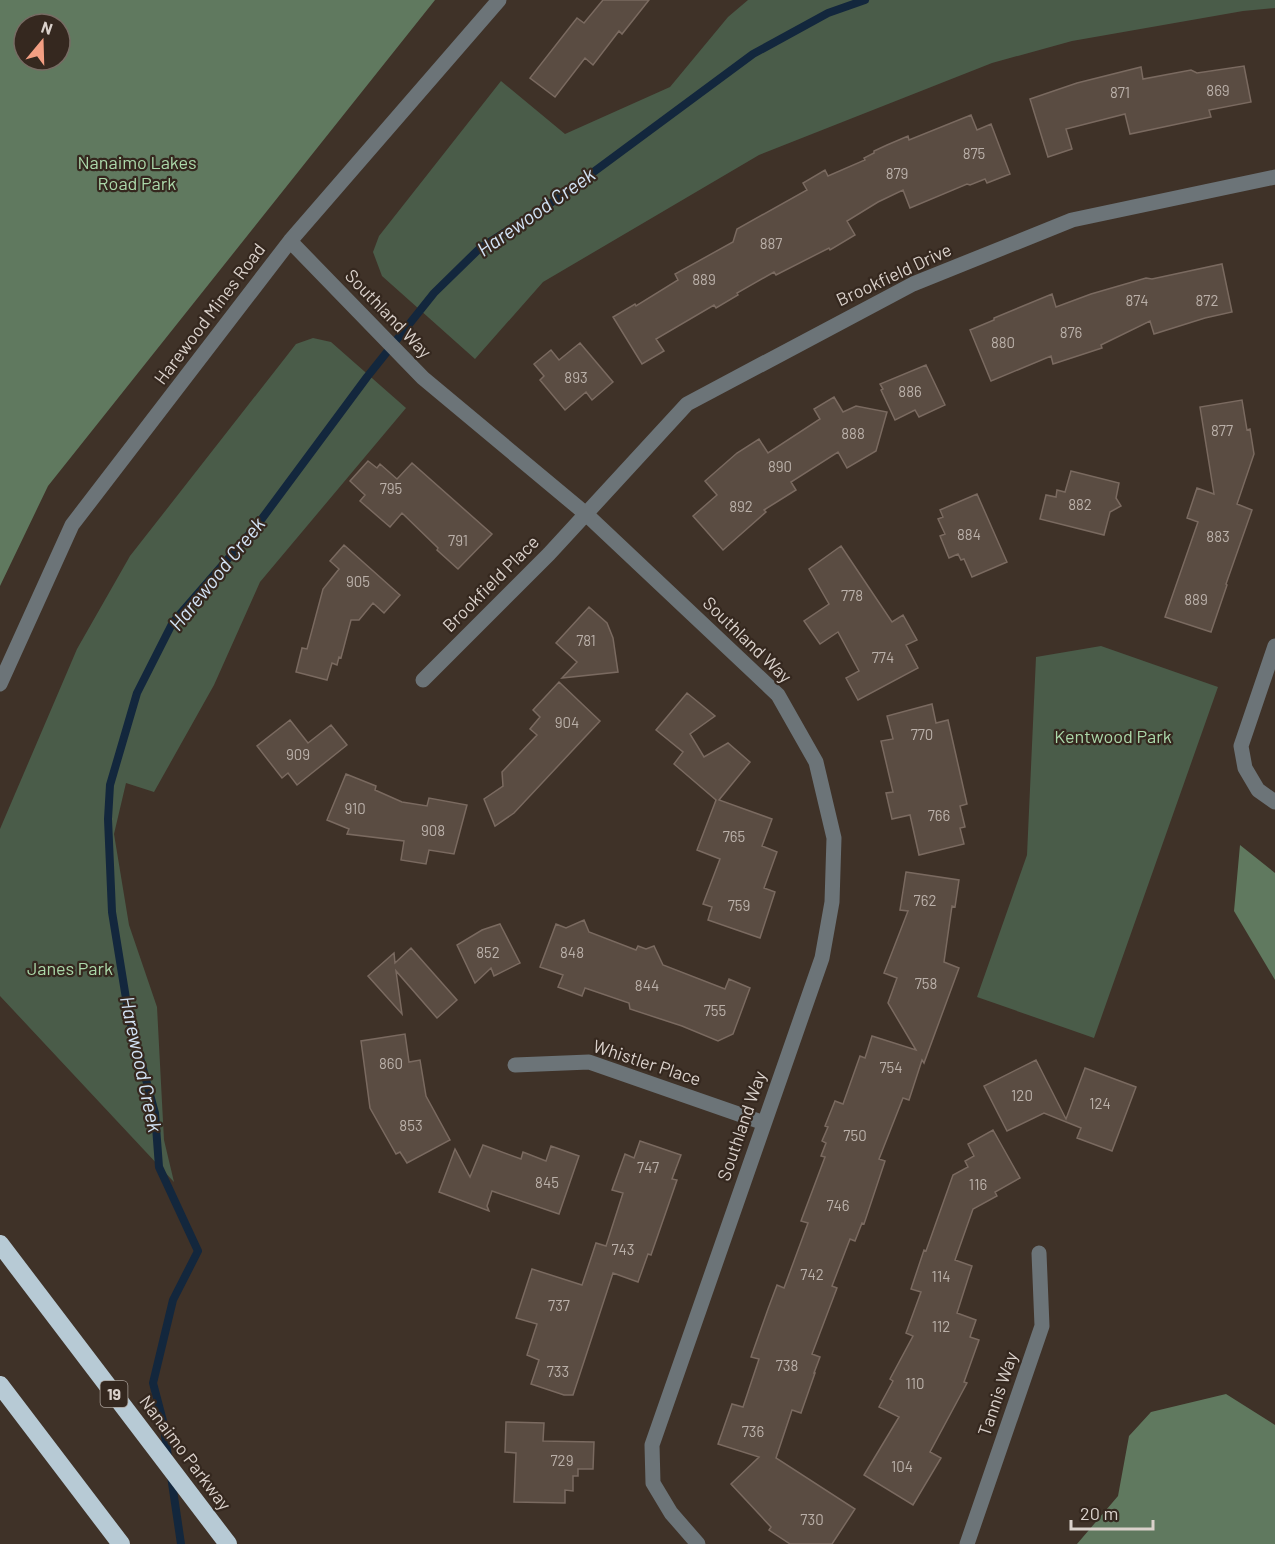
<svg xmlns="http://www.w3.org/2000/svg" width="1275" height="1544" viewBox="0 0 1275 1544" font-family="Barlow,sans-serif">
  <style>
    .green { fill: #4a5c49 }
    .forest { fill: #60795f; fill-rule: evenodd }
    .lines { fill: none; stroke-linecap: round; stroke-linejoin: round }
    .stream { stroke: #13273d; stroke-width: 8 }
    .building { fill: #5a4c42; stroke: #7a6a60; stroke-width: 1.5 }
    .minor { stroke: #6c7478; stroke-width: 15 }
    .highway { stroke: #b7cad5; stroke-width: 18 }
    .labels { text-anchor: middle; stroke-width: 4.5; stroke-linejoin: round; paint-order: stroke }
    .number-label { font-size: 15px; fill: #bab0a9 }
    .shield { fill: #35281f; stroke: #a89e97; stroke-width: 1.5 }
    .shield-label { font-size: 16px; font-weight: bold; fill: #dad1cb }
    .park-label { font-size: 18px; fill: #acd9aa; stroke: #35281f }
    .street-label { font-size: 18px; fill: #dad1cb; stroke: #35281f }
    .water-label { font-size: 20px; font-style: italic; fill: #d3e3f6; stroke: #35281f }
  </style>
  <rect width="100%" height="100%" fill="#3f3228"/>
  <path class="green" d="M748,0H1275V8L1243,11L1072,41L992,63L759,155L543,282L475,359L382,276L373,252L379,236L501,81L565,134L670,87L728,17Z
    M313,338L331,342L406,408L260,582L214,685L154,792L126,783L114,834L129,925L157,1007L164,1140L174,1182L0,996V829L77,649L130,556L296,344Z
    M1101,646L1218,687L1094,1038L977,997L1027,855L1036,657Z"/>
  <path class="forest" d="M0,0H435L48,486L0,586ZM24,24H60V60H24Z
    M1240,845L1275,873V980L1234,911Z
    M1226,1394L1275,1425V1544H1077L1118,1496L1129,1436L1151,1412Z"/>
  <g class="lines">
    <path class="stream" d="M168,1457L163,1421L153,1383L173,1300L198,1251L159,1167L155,1113L129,1017L112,912L108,819L110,785L137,693L173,622L258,524L367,377L434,293L480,248L557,199L753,54L828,13L865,0
      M171,1476L181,1544"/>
  </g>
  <path class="building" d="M603,0H649L622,34L619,31L593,65L585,58L555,97L530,78L577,18L584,23Z
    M1244,66L1251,102L1209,110L1211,117L1130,134L1125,114L1066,129L1072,149L1048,157L1030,99L1077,83L1141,67L1143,79L1191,70L1197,73Z
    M971,115L977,130L991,124L1010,174L987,183L985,179L970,185L967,184L910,208L903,190L878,202L847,221L855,235L830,250L829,248L776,275L774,272L737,293L738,295L716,308L714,305L656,339L664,351L642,364L613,317L635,304L636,306L678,280L675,274L733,242L737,229L807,190L803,183L825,170L828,176L865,160L864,158L874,153V151L887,145L908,136L909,140Z
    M1222,264L1232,312L1205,318L1154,334L1150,321L1101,345L1102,348L1053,364L1051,356L991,381L970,330L994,320V318L1052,294L1056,307L1091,294L1146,278L1152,279Z
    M580,343L613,382L592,400L586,392L565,410L540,380L544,376L534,364L551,350L559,360Z
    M926,365L945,405L919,417L915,410L895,420L881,390L883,389L880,384Z
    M834,397L843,412L856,406L887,412L876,451L847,468L838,452L791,482L796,490L764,510L766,512L723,550L693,516L717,495L705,481L737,453L759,439L768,453L820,419L814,409Z
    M1242,400L1247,430L1250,429L1254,454L1237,504L1252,510L1226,584L1227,585L1211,632L1165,617L1198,522L1187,518L1197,488L1214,494L1200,407Z
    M368,461L377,468L380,464L397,479L412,463L492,534L458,569L437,550L438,548L402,513L390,527L360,501L365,495L350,481Z
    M1071,471L1119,483L1116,498L1121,506L1110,512L1104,535L1040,519L1046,495L1056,497L1057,490L1065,492Z
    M977,494L1007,562L972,577L964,559L961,560L958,554L949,558L940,536L945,534L938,519L943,517L940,510Z
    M344,545L400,595L384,613L373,603L359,620H351L341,658L339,657L337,665L332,663L327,680L296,672L302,648L307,649L323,589L339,569L330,561Z
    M841,546L892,622L903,615L917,640L906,645L918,668L858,700L846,678L859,671L838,632L820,644L804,621L829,604L809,569Z
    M589,607L607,623L613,638L618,672L562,678L577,662L556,643Z
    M559,682L600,721L514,813L495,826L484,799L503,786L502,772L537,735L530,729L540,717L533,710Z
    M687,693L715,716L690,734L704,757L728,743L750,762L719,800L772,819L762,846L777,852L764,888L775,892L760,938L708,920L712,907L703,904L720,859L697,850L716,800L674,764L683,752L656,730Z
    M932,704L936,723L948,720L955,751L967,804L960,806L965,827L960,828L964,844L919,855L910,815L892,819L886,793L893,792L881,741L893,739L887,716Z
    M290,720L308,743L331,725L347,745L297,785L288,773L282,778L257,746Z
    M346,774L376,786L375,790L402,802L427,806L429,798L467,805L454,854L429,850L426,864L401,860L404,841L347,834L349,829L327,820Z
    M906,872L959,880L955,907L952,906L944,962L959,968L924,1063L922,1060L909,1100L903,1098L879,1159L885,1161L864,1224L862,1223L855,1241L850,1239L832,1286L837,1288L812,1354L820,1357L814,1373H815L801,1413L792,1410L776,1458L855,1509L832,1544H790L769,1530L771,1527L731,1484L759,1457L718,1444L732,1404L743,1407L759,1359L751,1357L768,1309L777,1285L784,1288L808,1223L801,1221L825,1157L821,1156L826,1143L822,1141L828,1127L825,1126L835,1101L843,1104L860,1056L865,1058L872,1036L916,1050L888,1003L897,978L884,973L908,911L900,910Z
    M584,920L589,932L636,950L638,946L646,949L654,946L663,965L725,989L729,979L750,988L733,1034L718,1041L682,1026L630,1009L629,1003L585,988L582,996L558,987L563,975L540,967L556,924L566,928Z
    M500,924L520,963L494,976L491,968L475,983L457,945L482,930Z
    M411,948L457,1000L437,1018L396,971L402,1014L368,976L394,953L395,963Z
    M405,1034L409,1062L420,1060L426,1096L450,1140L407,1163L400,1152L396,1154L370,1108L361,1041Z
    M1036,1060L1066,1119L1085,1068L1136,1087L1112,1151L1077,1138L1081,1128L1044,1113L1007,1131L984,1086Z
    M993,1130L1020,1178L995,1192L997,1196L973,1209L955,1260L972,1266L957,1313L976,1320L970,1337L979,1340L964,1382L967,1383L930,1452L941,1458L913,1505L864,1475L899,1417L879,1407L893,1381L890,1379L913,1336L906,1333L921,1292L911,1289L924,1250L926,1251L953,1175L968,1167L965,1161L974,1156L968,1144Z
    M640,1141L681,1155L672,1179L677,1180L651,1255L648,1254L638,1282L613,1273L573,1395H564L531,1384L539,1360L527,1355L537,1324L516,1318L532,1269L582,1285L596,1243L606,1246L623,1193L612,1190L625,1154L634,1158Z
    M483,1145L521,1159L523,1152L546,1161L551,1146L579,1156L559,1214L492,1191L487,1206L489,1211L439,1192L455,1149L470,1177Z
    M506,1422L544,1423L543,1441L594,1442L593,1469H578V1476H573V1491L565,1490V1503L514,1502L516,1453L505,1452Z"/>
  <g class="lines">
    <path class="minor" d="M290,241L423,378L586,514L778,695L816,762L834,838L832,902L822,958L652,1445L653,1483L671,1513L698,1544
      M1275,646L1241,746L1245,768L1258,790L1275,802
      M423,680L549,554L687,404L913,284L1072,220L1275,177
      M0,684L72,525L290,241L499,0
      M515,1065L589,1062L764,1123
      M967,1544L1042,1326L1039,1253"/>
    <path class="highway" d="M0,1244L228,1544
      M0,1385L121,1544"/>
  </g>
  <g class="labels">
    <g class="number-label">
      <text x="1218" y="96">869</text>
      <text x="1120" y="98">871</text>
      <text x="974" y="159">875</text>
      <text x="897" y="179">879</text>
      <text x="771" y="249">887</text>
      <text x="704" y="285">889</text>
      <text x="1137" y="306">874</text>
      <text x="1207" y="306">872</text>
      <text x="1071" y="338">876</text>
      <text x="1003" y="348">880</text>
      <text x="576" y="383">893</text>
      <text x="910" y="397">886</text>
      <text x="1222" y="436">877</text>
      <text x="853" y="439">888</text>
      <text x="780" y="472">890</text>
      <text x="391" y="494">795</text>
      <text x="1080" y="510">882</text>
      <text x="741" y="512">892</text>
      <text x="969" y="540">884</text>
      <text x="1218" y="542">883</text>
      <text x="458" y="546">791</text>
      <text x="358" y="587">905</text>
      <text x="852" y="601">778</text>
      <text x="1196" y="605">889</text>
      <text x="586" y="646">781</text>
      <text x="883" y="663">774</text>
      <text x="567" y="728">904</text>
      <text x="922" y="740">770</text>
      <text x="298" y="760">909</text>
      <text x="355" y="814">910</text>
      <text x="939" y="821">766</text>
      <text x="433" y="836">908</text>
      <text x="734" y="842">765</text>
      <text x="925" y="906">762</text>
      <text x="739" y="911">759</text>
      <text x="488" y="958">852</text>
      <text x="572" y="958">848</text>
      <text x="926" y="989">758</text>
      <text x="647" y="991">844</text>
      <text x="715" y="1016">755</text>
      <text x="391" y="1069">860</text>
      <text x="891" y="1073">754</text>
      <text x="1022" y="1101">120</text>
      <text x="1100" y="1109">124</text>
      <text x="411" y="1131">853</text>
      <text x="855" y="1141">750</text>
      <text x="648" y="1173">747</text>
      <text x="547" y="1188">845</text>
      <text x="978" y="1190">116</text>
      <text x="838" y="1211">746</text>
      <text x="623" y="1255">743</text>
      <text x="812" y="1280">742</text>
      <text x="941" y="1282">114</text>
      <text x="559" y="1311">737</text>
      <text x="941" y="1332">112</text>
      <text x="787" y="1371">738</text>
      <text x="558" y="1377">733</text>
      <text x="915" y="1389">110</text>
      <text x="753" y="1437">736</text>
      <text x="562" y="1466">729</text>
      <text x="902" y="1472">104</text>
      <text x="812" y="1525">730</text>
    </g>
    <rect class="shield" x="100.5" y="1381" width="27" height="26" rx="4.5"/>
    <g class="shield-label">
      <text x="114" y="1400">19</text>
    </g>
    <g class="park-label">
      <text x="137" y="169">Nanaimo Lakes<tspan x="137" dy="21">Road Park</tspan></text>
      <text x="1113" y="743">Kentwood Park</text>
      <text x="70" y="975">Janes Park</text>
    </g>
    <g class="street-label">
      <text transform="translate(894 275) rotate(-25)" y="6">Brookfield Drive</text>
      <text transform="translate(210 314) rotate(-53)" y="6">Harewood Mines Road</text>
      <text transform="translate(388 314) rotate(46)" y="6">Southland Way</text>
      <text transform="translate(491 584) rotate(-45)" y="6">Brookfield Place</text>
      <text transform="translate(747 640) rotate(44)" y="6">Southland Way</text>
      <text transform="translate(647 1063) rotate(18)" y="6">Whistler Place</text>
      <text transform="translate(742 1126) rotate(-71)" y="6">Southland Way</text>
      <text transform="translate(998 1394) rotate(-71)" y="6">Tannis Way</text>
      <text transform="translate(185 1453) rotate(53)" y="6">Nanaimo Parkway</text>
    </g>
    <g class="water-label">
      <text transform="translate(536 212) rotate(-35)" y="7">Harewood Creek</text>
      <text transform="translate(217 574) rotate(-51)" y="7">Harewood Creek</text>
      <text transform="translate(141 1064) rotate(78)" y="7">Harewood Creek</text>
    </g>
  </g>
  <g transform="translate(42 42) rotate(19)"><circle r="28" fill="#35281f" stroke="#776c64" stroke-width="1.5"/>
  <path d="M0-4.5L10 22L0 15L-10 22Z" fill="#f39f83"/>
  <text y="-9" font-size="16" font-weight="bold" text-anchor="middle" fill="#dad1cb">N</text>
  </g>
  <path d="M1071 1520v9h82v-9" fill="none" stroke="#dad1cb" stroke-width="3"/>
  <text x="1080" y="1520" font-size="18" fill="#dad1cb" stroke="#35281f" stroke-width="4.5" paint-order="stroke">20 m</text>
</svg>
